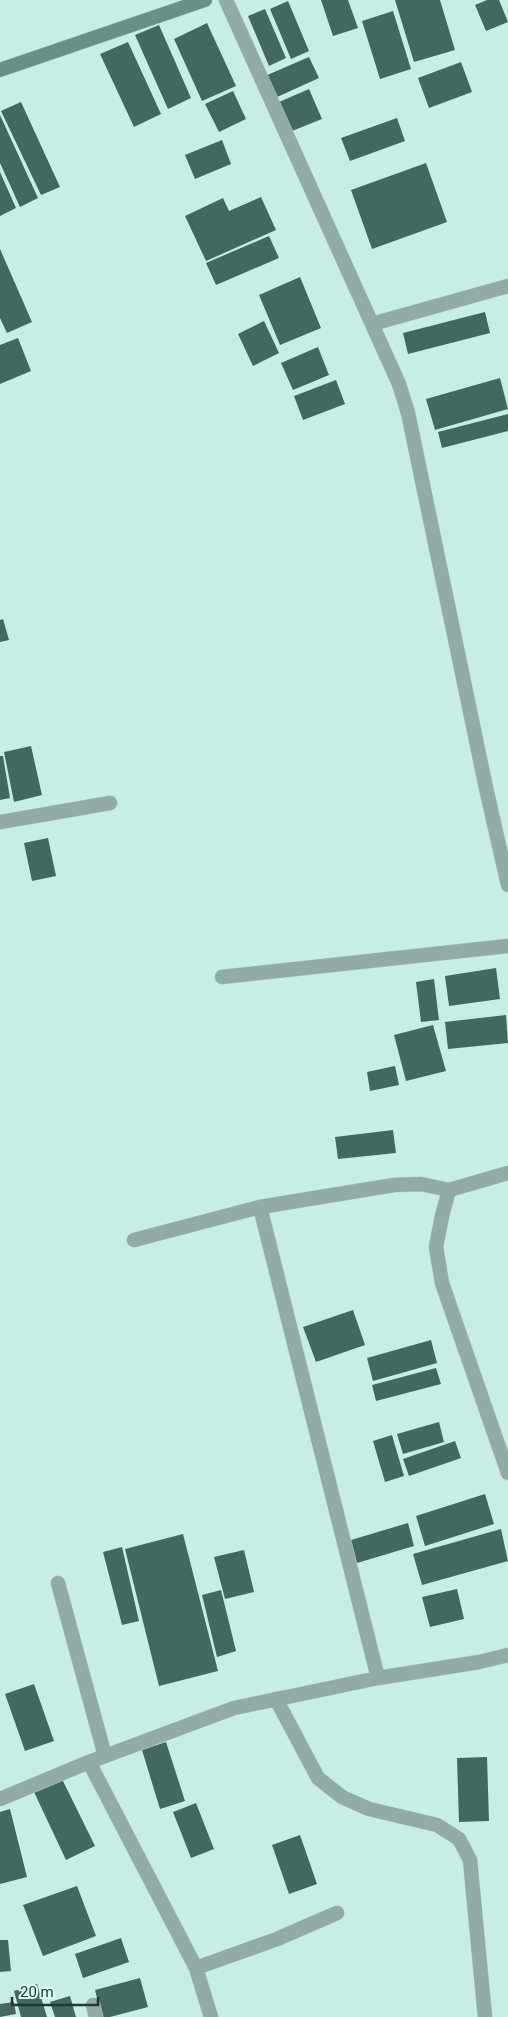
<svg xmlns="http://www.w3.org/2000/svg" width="508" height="2017" viewBox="0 0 508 2017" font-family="Roboto,sans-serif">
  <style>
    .building { fill: #446761 }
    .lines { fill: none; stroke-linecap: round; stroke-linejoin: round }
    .service-casing { stroke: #a7c8c2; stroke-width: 15 }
    .minor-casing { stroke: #a7c8c2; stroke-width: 15 }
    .secondary-casing { stroke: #a7c8c2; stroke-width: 15 }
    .service { stroke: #91aca7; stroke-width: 14 }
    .minor { stroke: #91aca7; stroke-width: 14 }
    .secondary { stroke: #689089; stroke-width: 14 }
  </style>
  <rect width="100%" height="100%" fill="#c7ede6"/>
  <path class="building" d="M321,0H348L358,28L333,36Z
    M395,0H440L455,50L414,62Z
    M487,0H499L508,22L486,31L475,5Z
    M288,1L309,51L291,59L270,9Z
    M265,9L286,58L269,66L248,16Z
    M393,11L411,69L380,79L362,21Z
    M207,23L236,86L202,101L174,39Z
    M159,25L191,98L168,109L135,35Z
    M128,42L161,114L134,127L100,54Z
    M309,57L319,78L275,98L265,76Z
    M461,62L472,92L429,108L418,78Z
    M309,89L322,119L292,131L279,102Z
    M233,91L246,119L219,132L205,104Z
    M21,102L60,187L41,195L1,111Z
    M0,115L38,198L20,207L0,163Z
    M397,118L405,141L350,161L341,138Z
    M222,140L231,164L195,179L185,155Z
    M426,163L447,222L372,249L351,190Z
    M0,172L16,208L0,216Z
    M261,197L276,230L206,261L185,216L223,198L229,211Z
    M269,236L279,258L216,285L206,263Z
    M0,249L32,322L7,333L0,318Z
    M300,277L321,328L280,345L259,295Z
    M485,312L490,333L408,354L403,333Z
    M264,321L279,353L253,366L238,334Z
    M18,338L31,371L0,384V345Z
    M318,347L329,375L293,390L281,363Z
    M500,378L508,409L435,430L426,399Z
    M336,380L345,404L303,420L294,396Z
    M508,414V431L442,448L438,432Z
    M3,619L9,640L0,642V620Z
    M31,746L42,795L14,802L4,752Z
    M0,756H3L10,798L0,800Z
    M48,838L56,876L32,881L24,843Z
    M496,968L500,999L449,1006L445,976Z
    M434,979L439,1020L421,1022L416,982Z
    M506,1015L508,1043L448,1049L445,1022Z
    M433,1025L446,1071L406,1081L394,1035Z
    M395,1066L399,1085L370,1091L367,1072Z
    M393,1130L396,1153L338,1159L335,1137Z
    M353,1310L365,1345L316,1362L303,1327Z
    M431,1340L437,1363L373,1381L367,1358Z
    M436,1368L441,1384L376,1401L372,1385Z
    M439,1422L444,1442L403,1454L397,1434Z
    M392,1435L404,1476L385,1482L373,1441Z
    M455,1441L461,1458L409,1476L403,1459Z
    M485,1494L494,1524L425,1546L416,1516Z
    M408,1523L414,1546L357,1563L351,1540Z
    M501,1529L508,1561L422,1585L413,1554Z
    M183,1534L218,1671L159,1686L125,1549Z
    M122,1547L139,1621L122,1625L103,1552Z
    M244,1550L254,1592L225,1599L214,1557Z
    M457,1589L464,1619L430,1627L422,1597Z
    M221,1590L236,1651L217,1657L202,1595Z
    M34,1684L54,1741L25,1751L5,1694Z
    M166,1742L185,1801L160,1809L142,1750Z
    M487,1757L489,1821L459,1822L457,1758Z
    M62,1779L95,1846L66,1860L34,1792Z
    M196,1803L214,1849L191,1858L173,1812Z
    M10,1809L27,1877L0,1884V1812Z
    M300,1835L317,1884L289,1894L272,1845Z
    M77,1886L96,1936L43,1956L23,1905Z
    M121,1938L129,1962L83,1978L75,1954Z
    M0,1940H8L11,1971L0,1972Z
    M140,1978L148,2007L110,2017H102L95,1990Z
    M37,1984L47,2017H21L14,1991Z
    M70,1996L76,2017H55L50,2002Z
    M14,2002L16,2014L0,2017V2004Z"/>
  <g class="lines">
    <defs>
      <path id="service" d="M58,1583L105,1756
        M276,1699L318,1778L342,1797L369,1809L437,1825L459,1839L470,1860L485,2017"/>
      <path id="minor" d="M226,0L399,384L408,413L486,788L508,885
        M372,324L508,286
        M0,822L110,803
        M222,977L508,946
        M449,1190L442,1216L436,1247L442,1283L508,1473
        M260,1207L378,1678
        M134,1240L260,1207L394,1185L421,1184L449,1190L508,1173
        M89,1762L196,1968L211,2017
        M0,1799L89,1762L234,1708L378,1678L479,1662L508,1655
        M196,1968L277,1939L337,1913
        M93,2005L96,2017"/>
      <path id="secondary" d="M0,70L205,0"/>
    </defs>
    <use href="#service" class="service-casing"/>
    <use href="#minor" class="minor-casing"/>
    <use href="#secondary" class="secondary-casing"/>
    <use href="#service" class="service"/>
    <use href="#minor" class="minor"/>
    <use href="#secondary" class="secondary"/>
  </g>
  <path d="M12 1997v8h86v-8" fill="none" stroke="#273633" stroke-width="2.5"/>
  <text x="20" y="1997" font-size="15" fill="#273633" stroke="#d4fbf3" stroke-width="4" paint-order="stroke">20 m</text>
</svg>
